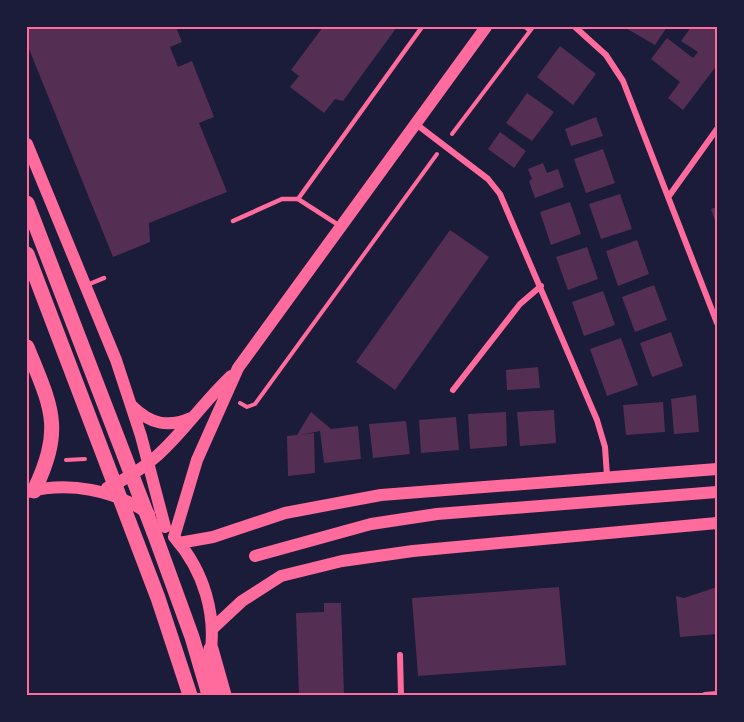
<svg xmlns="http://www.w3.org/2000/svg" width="744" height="722" viewBox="0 0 744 722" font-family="'Nunito Sans',sans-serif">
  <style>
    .building { fill: #542f53 }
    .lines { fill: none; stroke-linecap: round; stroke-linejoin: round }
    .path { stroke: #ff6b9d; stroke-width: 4 }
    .service { stroke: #ff6b9d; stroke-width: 4.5 }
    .minor { stroke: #ff6b9d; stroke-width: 6 }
    .secondary { stroke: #ff6b9d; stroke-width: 12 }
    .primary { stroke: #ff6b9d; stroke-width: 15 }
    .neatline { fill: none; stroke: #ff6b9d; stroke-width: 2 }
  </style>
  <rect width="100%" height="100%" fill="#1b1b3a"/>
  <path class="building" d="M27,27H176L182,42L170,47L178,67L192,61L214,117L199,123L227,192L149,223L150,242L113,257L27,44Z
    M323,27H397L343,101L335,99L324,113L290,87L299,76L291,70Z
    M624,27H667L655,45Z
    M691,27H717V65L683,110L668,98L680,82L651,59L667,38L693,58L698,52L681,41Z
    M560,46L596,74L573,105L537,77Z
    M527,93L554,112L532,141L506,123Z
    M596,117L603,136L571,146L565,129Z
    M500,132L526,151L514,168L488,149Z
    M603,149L615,183L586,193L574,159Z
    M543,163L547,173L558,169L564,187L535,198L529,181L532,179L528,169Z
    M620,194L632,229L601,239L589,204Z
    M570,202L581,234L551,245L540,212Z
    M717,207V227L711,209Z
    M450,230L489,257L395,390L356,362Z
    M637,240L649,274L618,286L606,251Z
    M587,247L598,279L568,290L556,257Z
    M654,285L667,320L635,332L622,297Z
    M603,291L615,325L584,336L572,302Z
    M671,332L683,366L652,377L640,343Z
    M621,338L638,385L607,396L590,349Z
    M538,367L540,388L507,390L506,370Z
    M696,395L699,432L674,434L671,399Z
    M663,402L665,432L626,435L623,405Z
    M554,410L556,443L520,446L517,412Z
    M311,412L331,429L358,426L361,459L324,463L320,431L300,435L314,433L315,473L288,476L287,436L297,435Z
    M506,412L507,446L470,449L468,414Z
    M456,417L459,450L421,453L419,420Z
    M406,421L410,454L373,458L369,424Z
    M559,587L566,665L418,676L412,598Z
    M717,587V634L680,637L676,596L684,598Z
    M324,603H341L344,695H299L296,613L324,612Z"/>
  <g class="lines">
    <path class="path" d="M525,27L530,31
      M452,134L533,27
      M240,403L247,407L255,404L437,154
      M66,460L85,459"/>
    <path class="service" d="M298,199L422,27
      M233,221L282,199H298L340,226
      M87,285L104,278"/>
    <path class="minor" d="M575,27L606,55L623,81L717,323
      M416,124L488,179L500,194L597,420L605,447L607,476
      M669,196L717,129
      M453,390L520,304L541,286
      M400,655L401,695
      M705,695L717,694"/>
    <path class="secondary" d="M27,144L116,360L141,436L165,527
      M132,406C150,424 168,428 191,418
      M107,488C170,459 185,420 231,376
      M28,492C68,481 115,490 149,514
      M174,537L197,460L238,368L486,27
      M175,538C204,571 217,615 210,658
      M179,543L213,537L285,513L381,495L717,469
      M255,556L371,524L437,514L717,492
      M212,629L242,601L281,576L342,561L413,551L717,523"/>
    <path class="primary" d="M27,203L156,538L192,637L209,695
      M27,254L158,598L190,695
      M27,347C52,409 64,427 34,491
      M211,649L224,695"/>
  </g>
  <rect width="744" height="722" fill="none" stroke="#1b1b3a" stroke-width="57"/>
  <rect x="28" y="28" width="688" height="666" class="neatline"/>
</svg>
